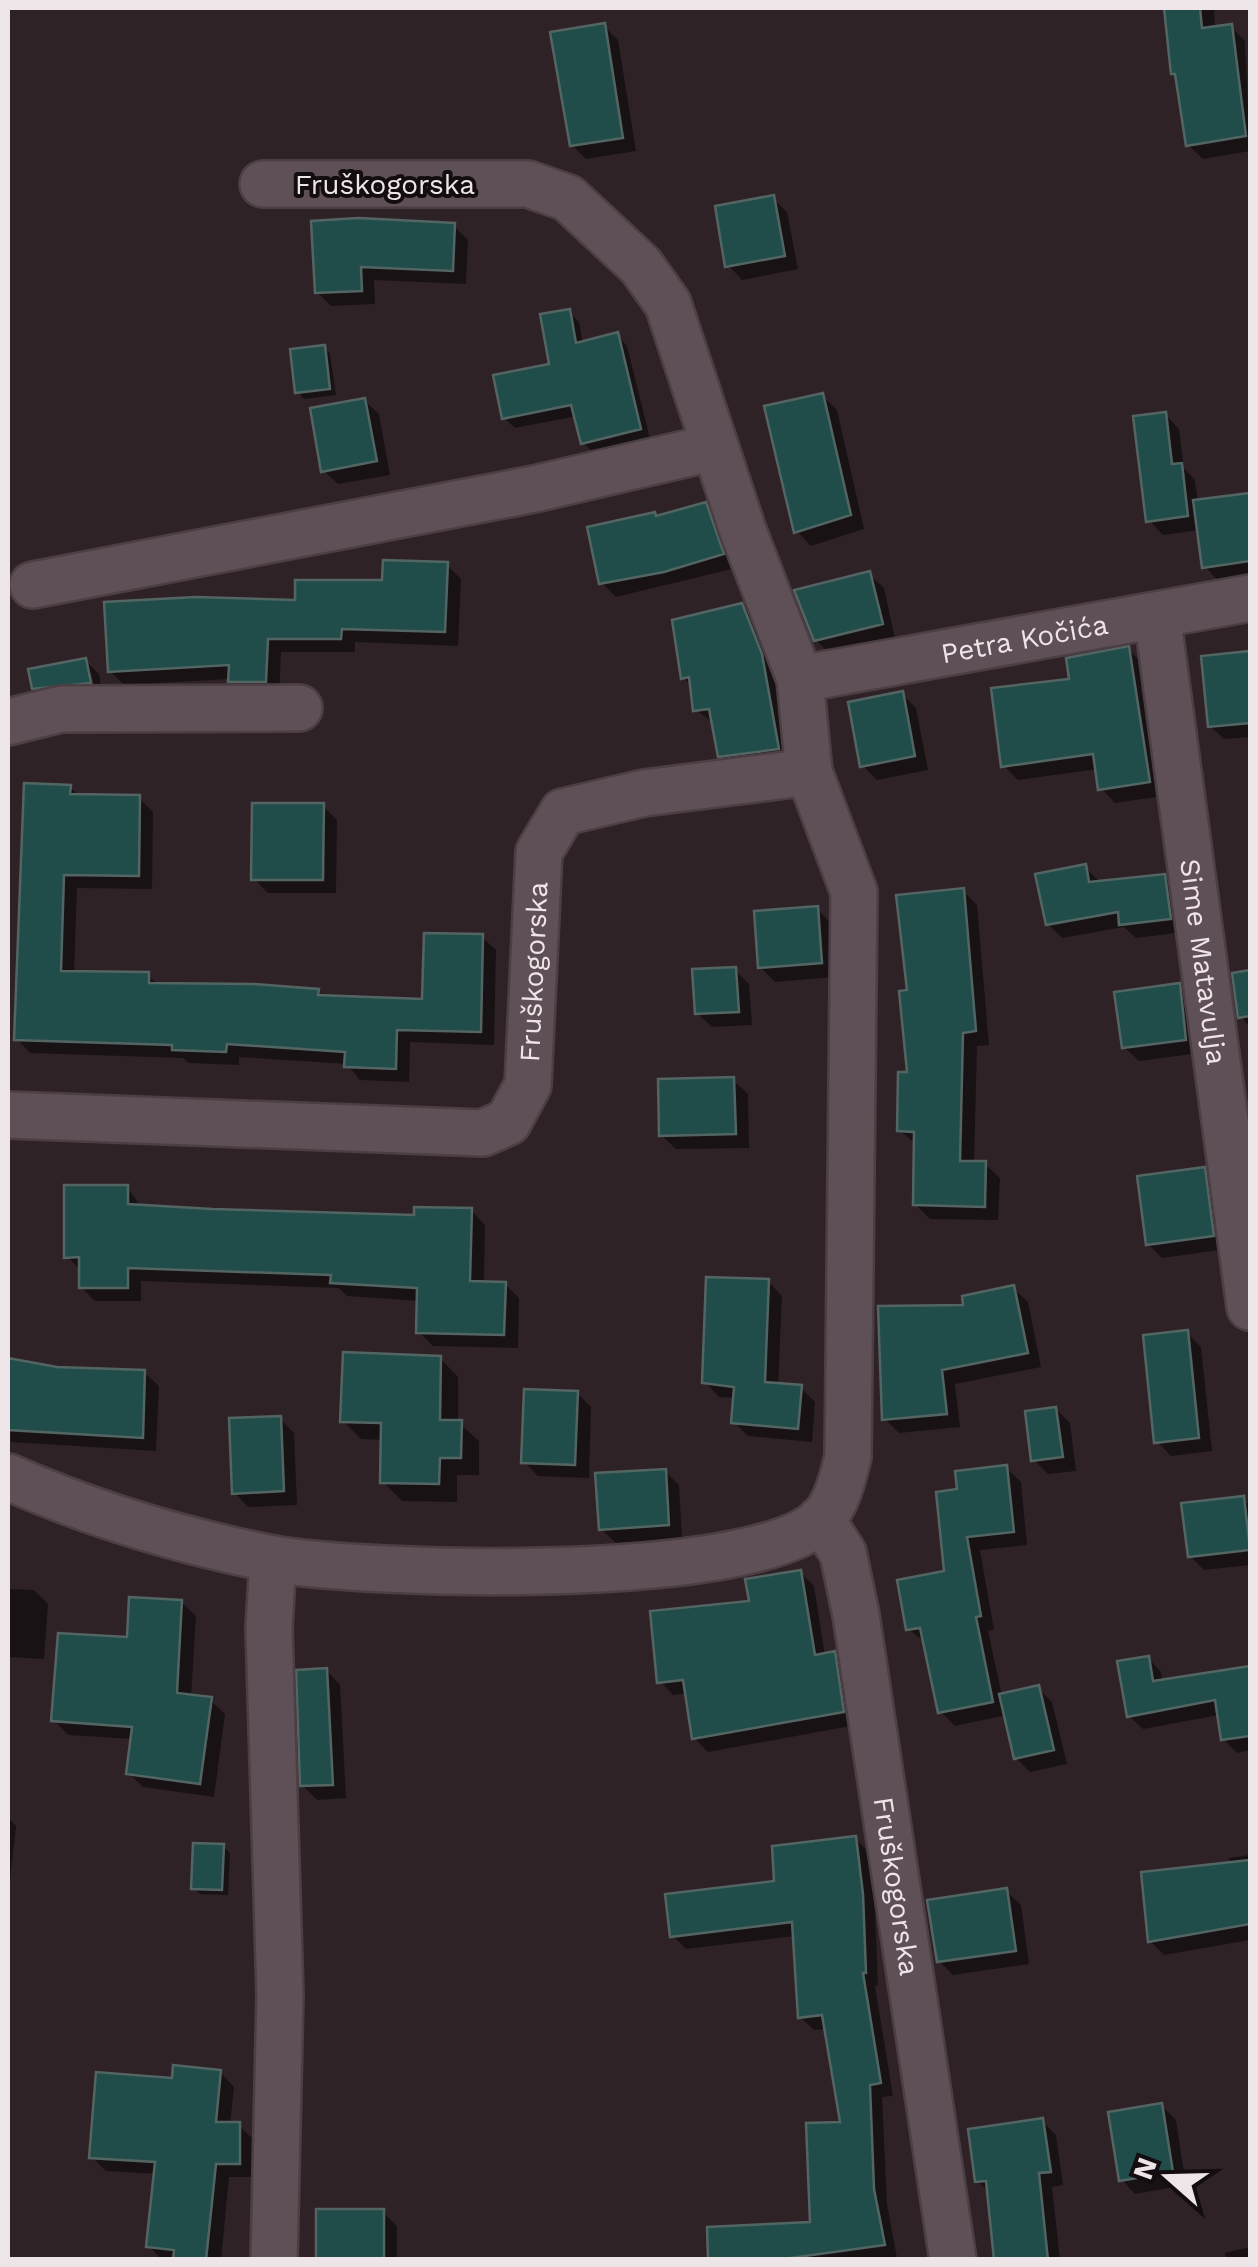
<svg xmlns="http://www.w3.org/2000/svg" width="1258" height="2267" viewBox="0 0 1258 2267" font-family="'Work Sans',sans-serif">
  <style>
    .shadow { fill: #0007; fill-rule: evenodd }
    .building { fill: #204c49; stroke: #536563; stroke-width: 2.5 }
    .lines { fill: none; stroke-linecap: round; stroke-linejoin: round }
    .street-casing { stroke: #4b3f44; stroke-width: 50 }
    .street { stroke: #5f5057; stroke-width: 45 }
    .labels { text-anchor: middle; stroke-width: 8; stroke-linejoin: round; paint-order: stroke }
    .street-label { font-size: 28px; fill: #eee5e9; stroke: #130d10 }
  </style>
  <rect width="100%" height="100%" fill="#2f2227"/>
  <path class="shadow" d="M1168,8H1214L1215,29L1231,27L1245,41L1250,151L1203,159L1188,145L1178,78L1174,73Z
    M604,26L618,40L636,151L586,159L572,145Z
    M773,198L787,212L798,269L742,280L728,265Z
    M314,223L454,226L468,240L466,284L374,280L375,304L331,306L317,292Z
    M569,312L579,322L583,344L617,335L627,346L650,439L594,453L583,443L577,416L515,428L504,418L552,366Z
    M324,347L330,354L336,395L304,399L298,392Z
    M822,395L837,410L864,529L811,546L797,531Z
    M364,400L379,414L390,475L338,484L323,470Z
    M1165,414L1179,429L1184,468L1195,480L1198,502L1250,498V577L1219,581L1205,567L1200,530L1163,535L1149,520Z
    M705,504L719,519L736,568L616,597L602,583L658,518Z
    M447,565L461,579L458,646L355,642V652H281L279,695H245L229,679L124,685L110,671L297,603Z
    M869,574L884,588L895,638L830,654L816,640Z
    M742,605L756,620L776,671L792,763L735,770L721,756L715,724L696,710L693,687L683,678Z
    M1128,649L1142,663L1163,796L1115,803L1101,788L1098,769L1018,780L1003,765L1072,681Z
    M1250,653V737L1224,739L1210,726L1204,658Z
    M85,660L99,674L103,696L49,702L35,688ZM86,673H91L96,694L91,695Z
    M902,694L916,708L928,770L877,780L863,766Z
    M70,787L80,797L139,798L153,812L152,889L77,888L74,974L148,975L159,986L318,992L324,998L424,1001L482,937L496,950L494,1045L410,1042L409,1082L360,1080L347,1064L239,1057V1065L189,1063L183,1058L30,1053L17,1039Z
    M323,806L337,820L336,893H268L254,879Z
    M1085,867L1099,881L1164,876L1179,890L1184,932L1136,938L1124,927L1062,938L1048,924Z
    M963,891L977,905L989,1045L977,1046L974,1164H985L1000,1178L998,1220L930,1219L915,1204L916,1144L899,1130L910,1075L909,993Z
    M817,909L831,923L835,977L775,982L760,967Z
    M735,970L749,984L752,1025L712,1027L697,1013Z
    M1250,973V1027L1240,1016L1234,975Z
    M1179,985L1193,1000L1199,1053L1139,1061L1124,1047Z
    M733,1080L748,1094L749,1148L676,1149L661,1135Z
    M1204,1170L1218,1184L1227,1249L1162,1258L1148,1244Z
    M127,1187L141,1207L417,1218L471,1210L485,1225L484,1284H505L519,1298L518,1348L433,1346L419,1332L420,1301L347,1296L339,1288L141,1281V1301H95L81,1287V1271L67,1256Z
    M768,1281L782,1296L778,1386L800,1387L815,1402L812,1442L748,1436L734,1422L736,1398L719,1397L705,1382Z
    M1013,1288L1028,1302L1041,1367L955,1384L960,1427L899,1433L885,1419L966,1307Z
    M1187,1333L1201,1347L1212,1451L1171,1456L1157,1441Z
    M440,1358L458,1377V1422L479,1441V1475H457V1502L402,1501L383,1482V1440L361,1439L343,1421Z
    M8,1361L57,1369L144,1372L159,1386L156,1451L11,1442Z
    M577,1393L591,1407L589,1478L538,1476L524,1462Z
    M1056,1409L1070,1423L1076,1471L1048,1474L1034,1460Z
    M280,1419L294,1433L297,1505L248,1507L234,1492Z
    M1006,1468L1021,1482L1027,1545L980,1550L994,1630L988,1631L1002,1696L1038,1688L1052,1702L1067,1764L1030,1772L1016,1758L1007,1715L955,1726L941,1712L926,1643L908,1629L946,1573L960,1491Z
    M665,1471L679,1485L682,1538L616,1543L601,1529Z
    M1243,1499L1250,1506V1565L1204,1570L1190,1556Z
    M800,1572L814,1586L825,1656L834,1654L848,1668L856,1725L708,1752L694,1738L688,1693L673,1695L660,1681L752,1603Z
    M8,1589L34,1590L48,1604L44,1659L8,1657Z
    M181,1602L196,1616L191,1697L210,1700L225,1714L214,1797L143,1787L129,1773L133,1739L68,1735L54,1720L129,1640Z
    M1148,1658L1161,1672L1163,1682L1250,1668V1750L1237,1753L1223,1739L1219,1715L1143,1729L1129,1716Z
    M326,1670L340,1685L346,1798L317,1800L302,1785Z
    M8,1817L16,1826L10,1880H8Z
    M855,1839L869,1852L875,1909L878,1985L875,1986L893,2096L882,2097L887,2204L897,2258L711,2260L813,2224L843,2124L827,2029L814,2030L800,2017L795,1936L686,1949L673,1936Z
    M223,1846L230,1853L228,1895L200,1894L194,1888Z
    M1250,1855V1940L1164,1955L1150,1941L1230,1865L1229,1858Z
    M1006,1891L1021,1905L1029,1964L953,1975L939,1961Z
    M220,2072L234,2087L230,2125H238L253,2139V2177H229L221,2260H162L149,2246L156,2174L106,2171L92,2157L174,2081Z
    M1162,2106L1176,2120L1186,2185L1135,2194L1121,2179Z
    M1042,2121L1056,2135L1063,2185L1052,2187L1060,2260H997L989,2193L978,2181Z
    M383,2212L397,2226V2260H319Z
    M1250,2247V2260H1226L1225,2253Z"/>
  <path class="building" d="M1164,8H1200L1202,28L1232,24L1246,136L1186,146L1175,74H1171Z
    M605,23L623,138L570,146L550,32Z
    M774,195L785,256L725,267L715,206Z
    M358,218L455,223L453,271L361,267L362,291L315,293L311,221Z
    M570,309L576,343L618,332L641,429L581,444L571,405L502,419L493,375L549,364L540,314Z
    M325,345L330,389L295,393L290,349Z
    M823,393L851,515L794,533L764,406Z
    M365,398L377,461L321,472L310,408Z
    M1166,412L1172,464L1182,463L1188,516L1146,522L1133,416Z
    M1250,493V561L1202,568L1193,500Z
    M706,502L724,554L664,572L599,584L587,527L655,512L656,516Z
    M383,560L448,562L445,632L342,629L341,639H268L266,682H228L229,665L108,672L104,602L196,597L295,600V580H382Z
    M870,571L883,624L814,641L794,590Z
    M742,603L762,654L779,749L718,757L709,709L693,711L689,677L681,679L672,620Z
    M1129,646L1150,782L1098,790L1093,754L1001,767L991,688L1069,679L1066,658Z
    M1250,651V723L1208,727L1201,656Z
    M86,658L91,683L32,689L28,669Z
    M903,691L915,756L860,767L848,702Z
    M24,783L71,785L70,794L140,795L139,876L64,875L61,971L149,972V983L254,984L319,989L318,995L422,999L424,933L483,934L481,1032L397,1030L396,1069L344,1067L345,1052L227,1044L226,1052L172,1050V1045L14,1040Z
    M252,803H324L323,880H251Z
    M1086,864L1089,882L1165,874L1171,919L1119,925L1118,912L1046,925L1035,874Z
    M964,888L976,1031L963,1033L960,1161H986L985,1207L913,1205L914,1132L897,1131L898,1072H907L899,991L907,990L896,895Z
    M818,906L822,963L758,968L754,911Z
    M736,967L739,1012L695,1014L692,969Z
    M1250,970V1016L1238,1018L1232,973Z
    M1180,983L1186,1040L1122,1048L1114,992Z
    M734,1077L736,1134L659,1136L658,1079Z
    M1205,1167L1214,1236L1146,1245L1137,1176Z
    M64,1185H128V1204L212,1209L414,1215V1207L472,1208L470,1281L506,1282L504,1335L416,1333L417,1288L330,1283L331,1275L128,1268V1288H79V1257L64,1258Z
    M706,1277L769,1279L765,1382L802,1385L798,1429L731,1423L734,1387L702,1383Z
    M1014,1285L1028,1353L942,1370L947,1414L882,1420L878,1306L963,1305L962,1296Z
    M1188,1330L1199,1438L1154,1443L1143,1335Z
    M343,1352L441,1356L440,1420H462L461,1458H440L439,1484L380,1483L381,1423L340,1422Z
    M8,1358L57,1367L145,1370L143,1438L8,1430Z
    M524,1389L578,1391L575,1465L521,1463Z
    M1056,1407L1063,1457L1031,1461L1025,1411Z
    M281,1416L284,1491L232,1494L229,1418Z
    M1007,1465L1014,1532L967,1537L981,1616L976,1617L993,1702L938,1713L920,1628L906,1630L897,1580L944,1571L936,1492L957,1489L955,1471Z
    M666,1469L669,1525L599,1530L595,1473Z
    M1244,1496L1250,1550L1188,1557L1181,1503Z
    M801,1570L815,1655L835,1651L844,1712L692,1739L683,1680L657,1683L650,1611L749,1601L745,1579Z
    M129,1597L182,1600L177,1693L212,1697L200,1784L126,1774L132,1727L51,1721L58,1633L127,1637Z
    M1149,1656L1153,1681L1250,1666V1736L1221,1740L1215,1700L1127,1717L1117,1661Z
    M327,1668L333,1785L300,1786L296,1670Z
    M1039,1685L1054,1750L1014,1759L999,1694Z
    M856,1836L863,1894L866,1973H863L881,2083L870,2085L874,2189L885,2245L776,2260H708L707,2227L810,2222L806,2123L840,2122L822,2015L798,2018L792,1922L670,1937L665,1894L774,1881L772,1846Z
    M193,1843L224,1844L222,1890L191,1889Z
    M1250,1860V1924L1148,1942L1141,1872Z
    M1007,1888L1016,1951L937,1962L927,1900Z
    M173,2065L221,2070L216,2122H240V2164H216L206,2260H173L174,2250L146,2247L155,2162L89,2158L96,2072L172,2078Z
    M1162,2103L1173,2172L1119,2181L1108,2112Z
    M1043,2118L1051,2172L1039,2173L1048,2260H994L986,2181L975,2182L968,2129Z
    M316,2209H384V2260H316Z"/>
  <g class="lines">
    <defs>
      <g id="street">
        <path d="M33,585L534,489L715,447"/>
        <path id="s1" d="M1157,615L1250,1307"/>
        <path id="s2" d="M800,679L1250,598"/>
        <path d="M8,722L61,709L299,708"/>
        <path id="s3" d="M8,1115L483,1133L508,1122L528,1085L539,852L563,812L644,793L809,772"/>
        <path d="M8,1477C92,1514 178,1540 268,1558C365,1576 753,1587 822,1519C837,1504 843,1477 848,1457L854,892L809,772L800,679L743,531L668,304L641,266L568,198L528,184H263"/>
        <path id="s4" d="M821,1519L843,1553L856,1615L953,2260"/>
        <path d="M273,1559L269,1628L280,1995L274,2260"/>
      </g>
    </defs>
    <use href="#street" class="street-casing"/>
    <use href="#street" class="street"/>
  </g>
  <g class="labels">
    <g class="street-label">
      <text x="385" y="194">Fruškogorska</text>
      <text dy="10" stroke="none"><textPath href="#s2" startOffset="228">Petra Kočića</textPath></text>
      <text dy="10" stroke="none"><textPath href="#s1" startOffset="350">Sime Matavulja</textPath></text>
      <text dy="10" stroke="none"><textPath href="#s3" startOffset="658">Fruškogorska</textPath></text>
      <text dy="10" stroke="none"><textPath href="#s4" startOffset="378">Fruškogorska</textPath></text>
    </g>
  </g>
  <rect width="1258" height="2267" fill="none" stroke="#eee5e9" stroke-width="20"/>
  <g transform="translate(1168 2177) rotate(290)" stroke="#130d10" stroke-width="8" paint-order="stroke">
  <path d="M0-8L18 38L0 25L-18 38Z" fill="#eee5e9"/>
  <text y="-15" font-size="28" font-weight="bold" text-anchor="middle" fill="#eee5e9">N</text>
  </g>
</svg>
